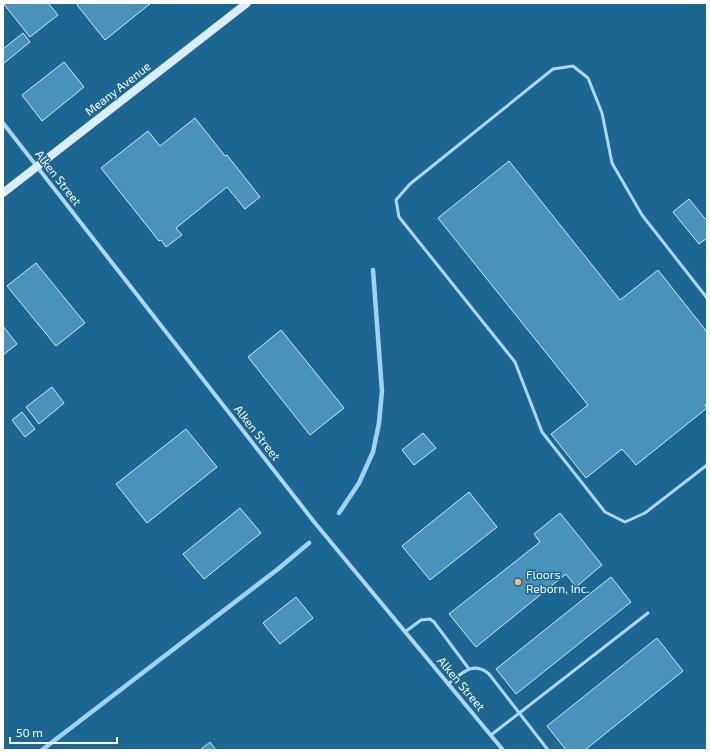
<svg xmlns="http://www.w3.org/2000/svg" width="710" height="753" viewBox="0 0 710 753" font-family="'Exo 2',sans-serif">
  <style>
    .lines { fill: none; stroke-linecap: round; stroke-linejoin: round }
    .stream { stroke: #9fd4f1; stroke-width: 4.5 }
    .building { fill: #4892bb; stroke: #d2ecfa }
    .lane { stroke: #acd7ef; stroke-width: 3 }
    .street { stroke: #acd7ef; stroke-width: 4 }
    .secondary { stroke: #d9eefa; stroke-width: 8 }
    .poi-dot { fill: #ffb86a; stroke: #1b6692; stroke-width: 1.5 }
    .labels { text-anchor: middle; stroke-width: 3; stroke-linejoin: round; paint-order: stroke }
    .street-label { font-size: 12px; fill: #fff; stroke: #1b6692 }
    .poi-label { font-size: 12px; fill: #fff; stroke: #1b6692; text-anchor: start }
  </style>
  <rect width="100%" height="100%" fill="#1b6692"/>
  <g class="lines">
    <path class="stream" d="M339,513L359,483L373,452L379,423L382,391L373,270
      M42,750L278,569L309,543"/>
  </g>
  <path class="building" d="M3,3H48L58,15L30,37Z
    M79,3H151L105,40L77,5Z
    M23,33L30,42L3,64V49Z
    M64,62L84,87L42,121L22,95Z
    M195,118L225,156L227,155L260,197L245,209L227,187L176,228L182,235L166,247L161,240L159,241L101,168L148,131L160,146Z
    M509,161L620,300L658,270L707,332V403L705,405L707,408L636,465L622,449L586,478L551,434L588,405L438,218Z
    M689,199L707,221V238L699,244L673,212Z
    M36,263L85,323L56,346L7,286Z
    M3,326L17,344L3,355Z
    M281,330L344,408L310,435L248,357Z
    M52,387L64,403L39,424L26,407Z
    M22,412L35,429L25,437L12,420Z
    M186,429L217,467L147,523L116,484Z
    M423,433L436,448L414,465L402,450Z
    M469,492L497,527L430,580L402,546Z
    M240,508L261,533L204,579L183,554Z
    M560,513L602,565L576,587L566,574L476,647L449,614L540,542L534,534Z
    M611,577L631,602L516,694L496,669Z
    M296,597L313,618L280,644L263,623Z
    M657,638L683,671L585,750H566L547,726Z
    M210,742L216,750H200Z"/>
  <g class="lines">
    <path class="lane" d="M707,298L642,215L612,163L602,113L588,78L573,66L553,69L410,184L396,200L399,217L515,362L542,432L605,512L625,522L645,513L707,465
      M405,632L421,620L430,619L434,622L469,669
      M448,684C461,674 473,660 489,674L548,750
      M491,735L648,613"/>
    <path class="street" d="M3,123L315,523L503,750"/>
    <path class="secondary" d="M3,193L247,3"/>
  </g>
  <circle class="poi-dot" cx="518" cy="582" r="4"/>
  <g class="labels">
    <g class="street-label">
      <text transform="translate(118 89) rotate(-38)" y="4">Meany Avenue</text>
      <text transform="translate(58 178) rotate(52)" y="4">Alken Street</text>
      <text transform="translate(257 433) rotate(52)" y="4">Alken Street</text>
      <text transform="translate(461 684) rotate(50)" y="4">Alken Street</text>
    </g>
    <g class="poi-label">
      <text x="526" y="579">Floors<tspan x="526" dy="14">Reborn, Inc.</tspan></text>
    </g>
  </g>
  <rect width="710" height="753" fill="none" stroke="#ffffff" stroke-width="8"/>
  <path d="M10 737v6h107v-6" fill="none" stroke="#ffffff" stroke-width="2"/>
  <text x="16" y="737" font-size="12" fill="#ffffff" stroke="#1b6692" stroke-width="3" paint-order="stroke">50 m</text>
</svg>
